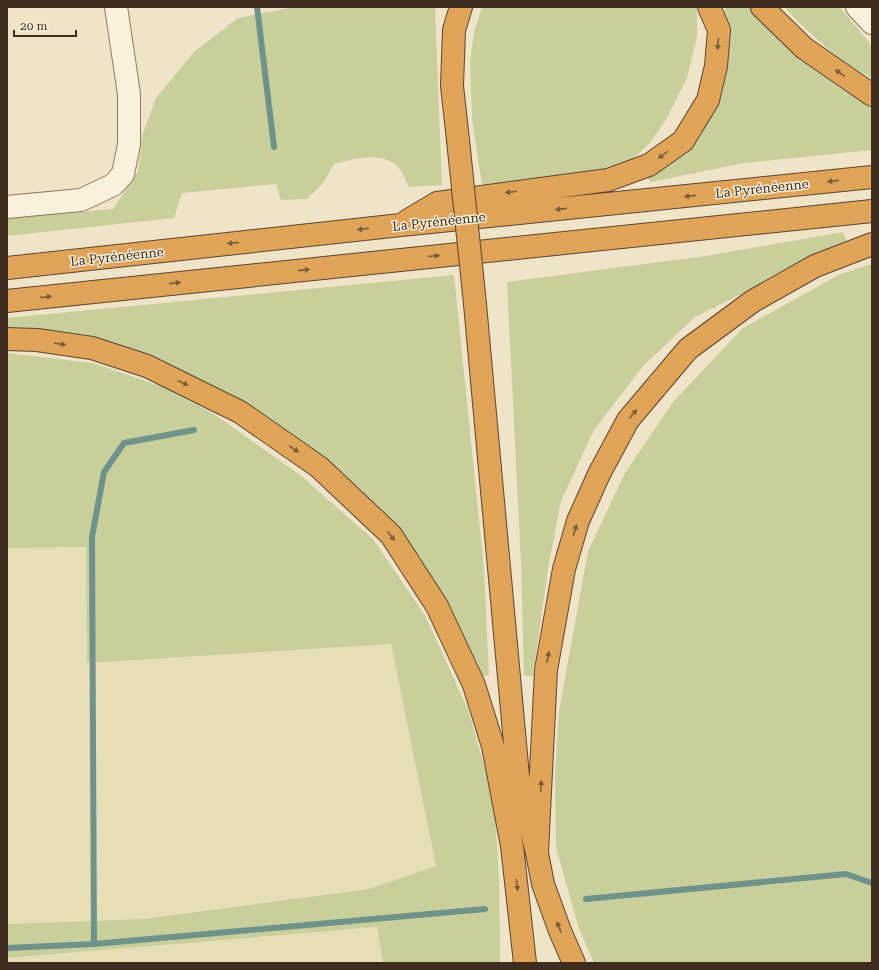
<svg xmlns="http://www.w3.org/2000/svg" width="879" height="970" viewBox="0 0 879 970" font-family="'Roboto Serif',serif">
  <style>
    .farmland { fill: #e6deb5 }
    .green { fill: #c9cf9b }
    .lines { fill: none; stroke-linecap: round; stroke-linejoin: round }
    .stream { stroke: #6f938a; stroke-width: 6 }
    .minor-casing { stroke: #8d765c; stroke-width: 24 }
    .highway-casing { stroke: #5b4430; stroke-width: 24 }
    .minor { stroke: #faf1dc; stroke-width: 22 }
    .highway { stroke: #e0a458; stroke-width: 22 }
    .highway-bridge-casing { stroke: #5b4430; stroke-width: 24; stroke-linecap: butt }
    .highway-bridge { stroke: #e0a458; stroke-width: 22 }
    .oneway { fill: #7e5d36 }
    .labels { text-anchor: middle; stroke-width: 3; stroke-linejoin: round; paint-order: stroke }
    .street-label { font-size: 13px; fill: #3d2e20; stroke: #f7eed8 }
  </style>
  <rect width="100%" height="100%" fill="#f0e4c8"/>
  <path class="farmland" d="M86,547L87,663L391,644L436,866L369,889L144,919L7,924V548Z
    M377,927L383,963H7V958Z"/>
  <path class="green" d="M294,7H436L435,10L442,185L409,187C405,180 402,170 396,165C379,151 353,159 334,164L323,183L307,199L281,200L276,184L182,193L174,218L7,236V218L113,209L138,171L142,136L156,98L194,52L238,18Z
    M482,7H697V37L687,78L667,118L650,143L634,158L586,174L482,185L472,119L470,61L474,32Z
    M728,7H748L804,60L836,85L872,108V150L744,163L651,182L647,177L675,161L694,143L727,53L724,10Z
    M784,7H840L872,46V78C838,61 810,34 784,7Z
    M843,232L847,242L695,317L643,366L594,430L561,501L548,568L533,676H524L521,564L507,282L706,256Z
    M872,264V963H594L578,926L556,847L555,775L559,711L588,551L625,473L673,402L743,328L840,274Z
    M454,275L484,568L489,675L481,677L437,586L319,457L68,336L7,327V318Z
    M7,353L93,363L163,387L213,413L300,475L373,539L426,617L469,712L494,800L499,875L500,963H383L377,927L7,958V924L144,919L369,889L436,866L391,644L87,663L86,547L7,548Z"/>
  <g class="lines">
    <path class="stream" d="M257,7L274,147
      M586,899L846,874L872,883
      M94,944L92,537L104,472L124,443L194,430
      M7,948L94,944L485,909"/>
    <defs>
      <path id="minor" d="M857,7L872,23
        M7,207L81,200L113,185L123,174L129,144V94L116,7"/>
      <path id="highway" d="M762,7L804,48L872,95
        M458,140L452,86L454,30L461,7
        M407,221L437,203L608,180L649,165L683,141L708,100L716,66L719,30L709,7
        M7,268L401,225L872,177
        M7,301L872,211
        M475,304L518,776L537,853L543,884L560,931L574,963
        M7,339L37,340L92,348L147,366L240,412L319,467L391,535L437,606L474,685L493,746L512,846L525,963
        M537,853L546,670L564,569L578,521L599,474L628,420L688,349L753,301L815,266L872,244"/>
    </defs>
    <use href="#minor" class="minor-casing"/>
    <use href="#highway" class="highway-casing"/>
    <use href="#minor" class="minor"/>
    <use href="#highway" class="highway"/>
    <defs>
      <path id="highway-bridge" d="M458,140L475,304"/>
    </defs>
    <use href="#highway-bridge" class="highway-bridge-casing"/>
    <use href="#highway-bridge" class="highway-bridge"/>
  </g>
  <defs><path id="oneway-solid" d="M-6-.8H1V-3.2L6.5 0L1 3.2V.8H-6Z"/></defs>
  <g class="oneway">
    <use href="#oneway-solid" transform="translate(718 44) rotate(94)"/>
    <use href="#oneway-solid" transform="translate(840 73) rotate(-145)"/>
    <use href="#oneway-solid" transform="translate(663 155) rotate(144)"/>
    <use href="#oneway-solid" transform="translate(833 181) rotate(174)"/>
    <use href="#oneway-solid" transform="translate(511 192) rotate(173)"/>
    <use href="#oneway-solid" transform="translate(690 196) rotate(174)"/>
    <use href="#oneway-solid" transform="translate(561 209) rotate(174)"/>
    <use href="#oneway-solid" transform="translate(363 229) rotate(174)"/>
    <use href="#oneway-solid" transform="translate(233 243) rotate(174)"/>
    <use href="#oneway-solid" transform="translate(434 256) rotate(-6)"/>
    <use href="#oneway-solid" transform="translate(304 270) rotate(-6)"/>
    <use href="#oneway-solid" transform="translate(175 283) rotate(-6)"/>
    <use href="#oneway-solid" transform="translate(46 297) rotate(-6)"/>
    <use href="#oneway-solid" transform="translate(60 344) rotate(8)"/>
    <use href="#oneway-solid" transform="translate(183 383) rotate(26)"/>
    <use href="#oneway-solid" transform="translate(633 414) rotate(-50)"/>
    <use href="#oneway-solid" transform="translate(294 449) rotate(35)"/>
    <use href="#oneway-solid" transform="translate(575 530) rotate(-74)"/>
    <use href="#oneway-solid" transform="translate(391 536) rotate(51)"/>
    <use href="#oneway-solid" transform="translate(548 657) rotate(-80)"/>
    <use href="#oneway-solid" transform="translate(541 786) rotate(-87)"/>
    <use href="#oneway-solid" transform="translate(517 885) rotate(84)"/>
    <use href="#oneway-solid" transform="translate(559 927) rotate(-111)"/>
  </g>
  <g class="labels">
    <g class="street-label">
      <text transform="translate(762 188) rotate(-6)" y="5">La Pyrénéenne</text>
      <text transform="translate(439 221) rotate(-6)" y="5">La Pyrénéenne</text>
      <text transform="translate(117 256) rotate(-6)" y="5">La Pyrénéenne</text>
    </g>
  </g>
  <rect width="879" height="970" fill="none" stroke="#3d2e20" stroke-width="16"/>
  <path d="M14 30v6h62v-6" fill="none" stroke="#3d2e20" stroke-width="2"/>
  <text x="20" y="30" font-size="12" fill="#3d2e20" stroke="#f7eed8" stroke-width="3" paint-order="stroke">20 m</text>
</svg>
